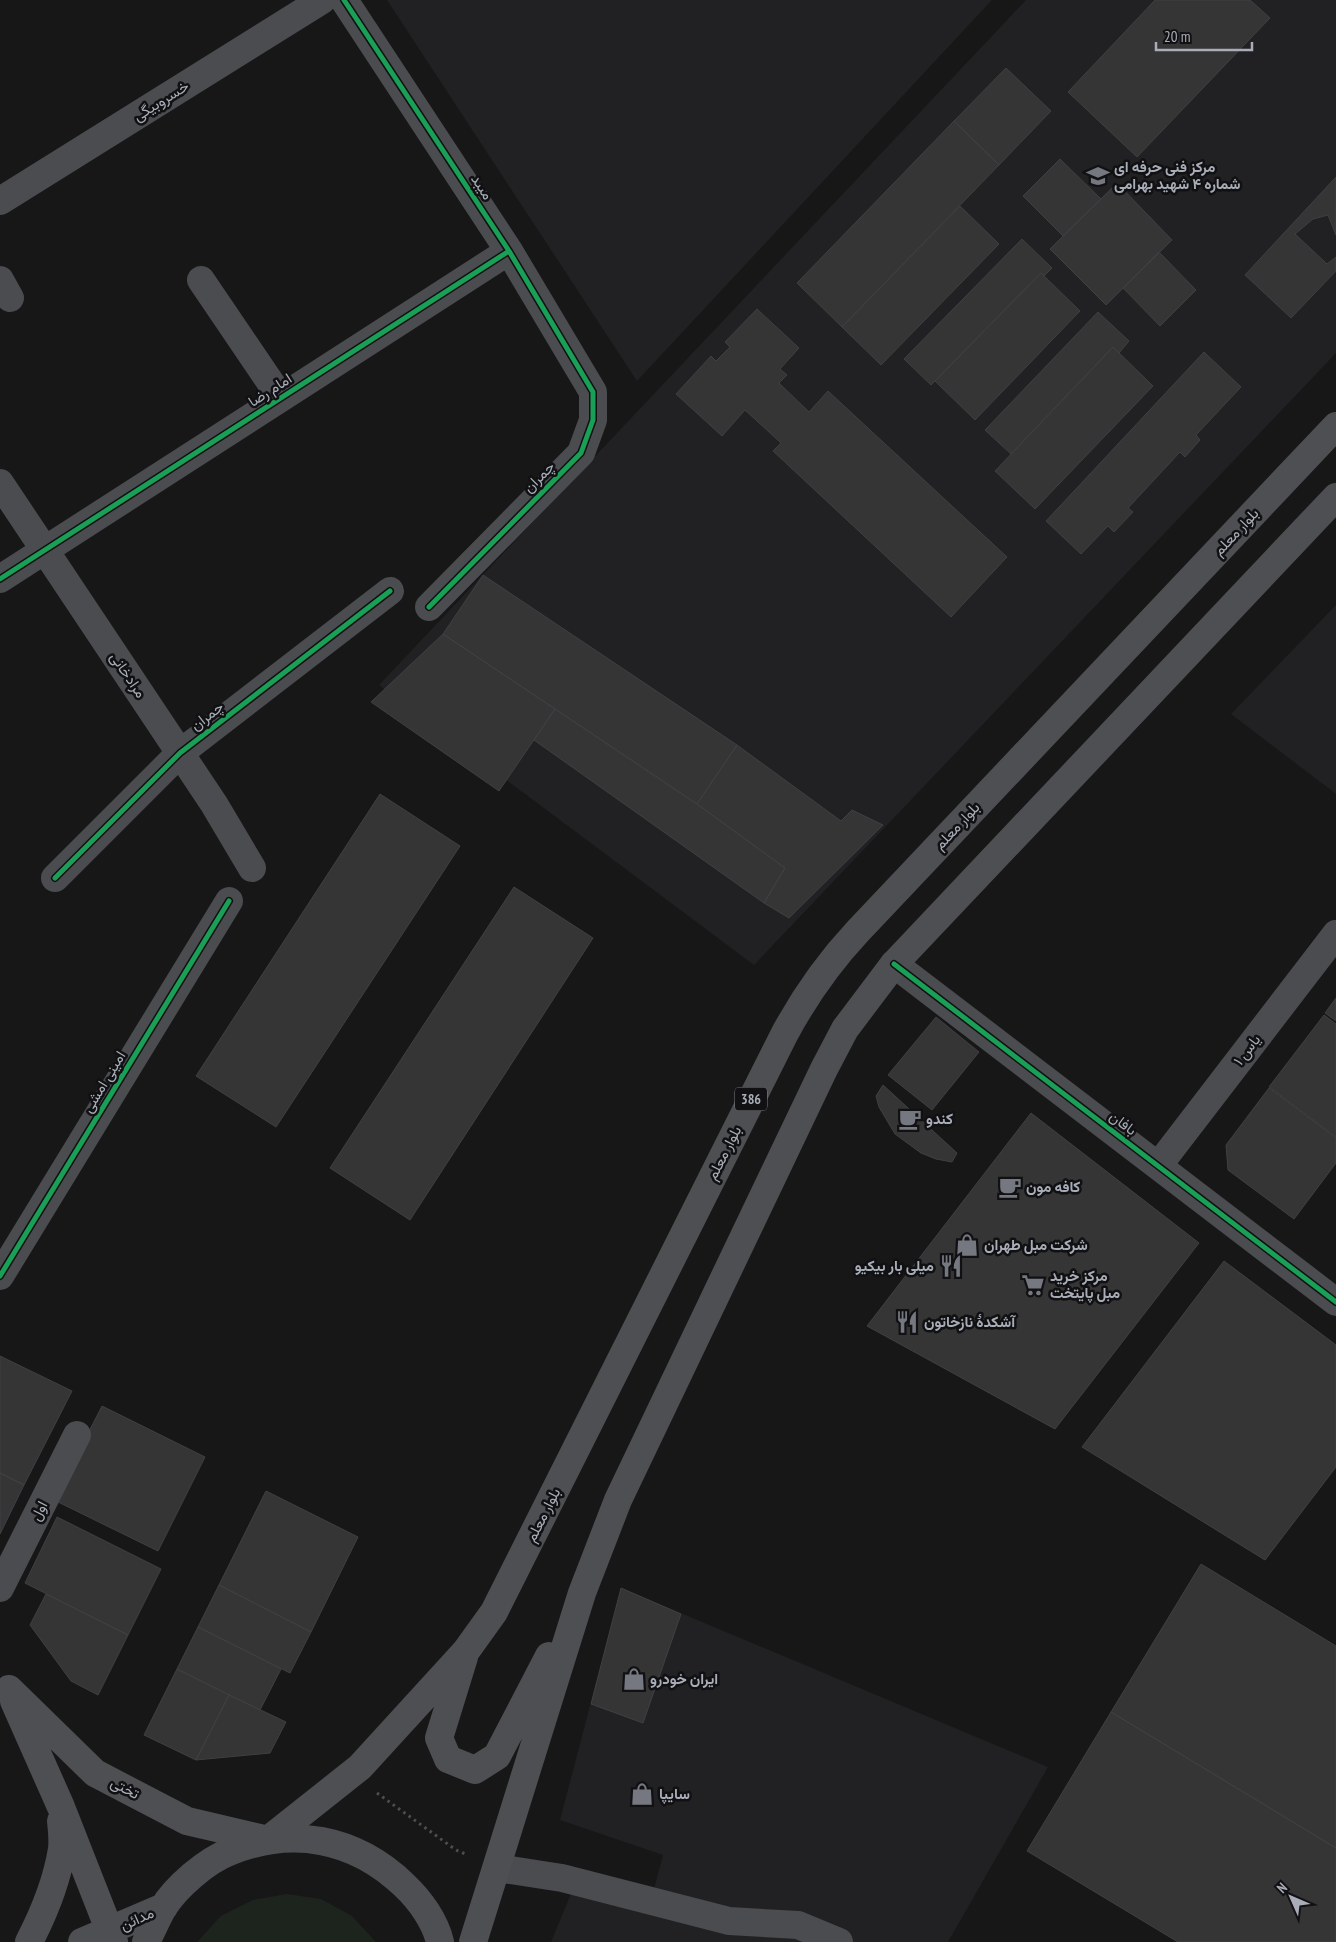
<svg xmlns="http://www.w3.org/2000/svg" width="1336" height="1942" viewBox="0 0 1336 1942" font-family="'PT Sans Narrow',Vazirmatn,sans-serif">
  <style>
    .built { fill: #212123 }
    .green { fill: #1d241e }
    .building { fill: #353536; stroke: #3f4043 }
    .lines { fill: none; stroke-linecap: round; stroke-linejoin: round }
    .path { stroke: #4d4e52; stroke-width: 3; stroke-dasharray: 2.5 4; stroke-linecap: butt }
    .minor { stroke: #4b4c50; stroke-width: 28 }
    .major { stroke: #4d4f52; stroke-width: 28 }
    .cycleway-casing { stroke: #111113; stroke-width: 8 }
    .cycleway { stroke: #1a9f57; stroke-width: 5 }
    .labels { text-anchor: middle; stroke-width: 5; stroke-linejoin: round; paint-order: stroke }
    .shield { fill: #111113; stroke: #7b7e86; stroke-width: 1 }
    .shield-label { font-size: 14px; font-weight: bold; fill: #a8adb8 }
    .street-label { font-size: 15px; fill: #a8adb8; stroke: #111113 }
    .poi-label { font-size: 15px; font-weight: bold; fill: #a8adb8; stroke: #111113; text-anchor: start }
  </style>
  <rect width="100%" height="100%" fill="#171717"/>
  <path class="built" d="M387,0H992L637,381Z
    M1026,0H1336V353L754,965L379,685Z
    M1336,605V794L1231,714Z
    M621,1588L1048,1767L948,1942H551L580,1872L653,1893L663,1855L560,1820Z"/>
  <path class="green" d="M287,1894L321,1899L352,1916L376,1942H197L221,1916L253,1900Z"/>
  <path class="building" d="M1155,0H1250L1270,18L1137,157L1068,92Z
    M1006,68L1051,111L999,165L954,121Z
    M954,121L999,165L842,327L797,283Z
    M1060,159L1101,199L1063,236L1023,196Z
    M1336,177V235L1328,215L1313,219L1295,234L1327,264L1336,257V271L1291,318L1245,275Z
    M1117,183L1172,240L1106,305L1050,249Z
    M960,206L999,244L881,365L842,327Z
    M1022,239L1052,268L1044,276L1041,273L931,385L904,359Z
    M1159,252L1196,290L1160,326L1123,288Z
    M1041,273L1080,311L975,420L935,381Z
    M757,309L799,348L780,369L787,375L779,383L809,412L828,391L1007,557L951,617L773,451L781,443L745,410L722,436L676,394L711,356L716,361L730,347L725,342Z
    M1098,312L1129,341L1119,353L1113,347L1011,454L985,430Z
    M1113,347L1153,386L1035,509L995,471Z
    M1204,352L1241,387L1196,435L1200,440L1185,457L1180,452L1128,508L1133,512L1114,532L1108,526L1081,554L1046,521Z
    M483,575L737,745L697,804L443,634Z
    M443,634L555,709L499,791L371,702Z
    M555,709L697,804L785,868L764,903L534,740Z
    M737,745L841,821L852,810L883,825L789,918L764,903L785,868L697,804Z
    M380,794L460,846L276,1127L196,1076Z
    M514,887L593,938L410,1220L330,1168Z
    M1336,998V1021L1325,1013Z
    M1324,1015L1336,1024V1137L1269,1087Z
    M936,1017L979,1052L932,1110L888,1075Z
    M883,1085L957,1153L952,1162L936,1159L921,1153L895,1134L879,1107L876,1096Z
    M1269,1088L1336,1138V1163L1294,1219L1228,1170L1226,1145Z
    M1031,1113L1199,1243L1055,1429L867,1326Z
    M1224,1261L1336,1345V1467L1265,1560L1082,1447Z
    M0,1356L72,1391L24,1485L0,1473Z
    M102,1406L205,1457L158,1551L54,1500Z
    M0,1473L24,1485L0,1534Z
    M266,1491L358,1537L311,1632L219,1585Z
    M57,1517L161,1569L128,1635L25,1583Z
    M1201,1564L1336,1646V1848L1111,1712Z
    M219,1585L311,1632L290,1673L198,1627Z
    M621,1588L681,1614L643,1723L591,1704Z
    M46,1594L128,1635L98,1695L71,1681L30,1625Z
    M198,1627L281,1669L260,1710L177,1669Z
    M177,1669L229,1695L196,1760L144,1735Z
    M229,1695L286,1722L270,1753L196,1760Z
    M1111,1712L1336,1848V1942H1178L1027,1851Z"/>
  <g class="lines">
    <path class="path" d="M377,1793L456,1850L468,1855"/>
    <path class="minor" d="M344,0L509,251L593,392V420L581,453L429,607
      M0,201L322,0
      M0,280L10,298
      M201,280L281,398
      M0,483L214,804L252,868
      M0,579L509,251
      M55,878L180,753L390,591
      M894,964L1336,1302
      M1158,1166L1336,934
      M0,1276L229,901
      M0,1588L77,1435
      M497,1868L562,1878L729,1921L798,1925L839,1942"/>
    <path class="major" d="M464,1657L439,1738L448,1759L475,1770L497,1756L549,1656
      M9,1689L95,1773L187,1821L268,1840L360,1767L466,1651L494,1612L785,1033C805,996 829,962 858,931L1336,426
      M14,1701L61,1807L114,1942
      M29,1942C44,1913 57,1881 62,1849C63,1840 62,1830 61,1821
      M82,1942L164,1907
      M146,1942C152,1931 157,1918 163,1908C176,1887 206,1861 229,1852C292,1826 355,1838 404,1885C420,1900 435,1921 440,1942
      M473,1942L582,1593L618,1500L824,1069L845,1029L894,964L1336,497"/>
    <defs>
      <path id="cycleway" d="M344,0L509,251L593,392V420L581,453L429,607
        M0,579L509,251
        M55,878L180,753L390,591
        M894,964L1336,1302
        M0,1276L229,901"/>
    </defs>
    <use href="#cycleway" class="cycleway-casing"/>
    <use href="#cycleway" class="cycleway"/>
  </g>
  <defs>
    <symbol id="school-bare" viewBox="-9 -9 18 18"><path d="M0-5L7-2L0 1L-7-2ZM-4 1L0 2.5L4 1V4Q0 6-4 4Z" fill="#757880" stroke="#111113" stroke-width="2.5" paint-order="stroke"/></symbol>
    <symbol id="cafe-bare" viewBox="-9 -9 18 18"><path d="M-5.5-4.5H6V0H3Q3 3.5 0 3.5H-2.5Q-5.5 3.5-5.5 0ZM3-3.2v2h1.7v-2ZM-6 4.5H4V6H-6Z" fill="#757880" stroke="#111113" stroke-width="2.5" paint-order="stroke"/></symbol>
    <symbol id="shop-bare" viewBox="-9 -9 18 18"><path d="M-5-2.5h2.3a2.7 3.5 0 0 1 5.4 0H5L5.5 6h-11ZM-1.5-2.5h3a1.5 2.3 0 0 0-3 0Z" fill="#757880" stroke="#111113" stroke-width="2.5" paint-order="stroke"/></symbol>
    <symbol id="restaurant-bare" viewBox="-9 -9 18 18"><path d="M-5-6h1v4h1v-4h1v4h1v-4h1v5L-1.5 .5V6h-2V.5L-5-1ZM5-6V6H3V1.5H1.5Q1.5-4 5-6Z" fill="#757880" stroke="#111113" stroke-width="2.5" paint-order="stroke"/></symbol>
    <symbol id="supermarket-bare" viewBox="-9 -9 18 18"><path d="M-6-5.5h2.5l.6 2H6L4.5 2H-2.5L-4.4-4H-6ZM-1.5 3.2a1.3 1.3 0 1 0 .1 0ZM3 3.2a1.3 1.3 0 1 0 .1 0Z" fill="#757880" stroke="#111113" stroke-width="2.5" paint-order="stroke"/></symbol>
  </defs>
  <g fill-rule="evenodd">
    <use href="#school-bare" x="1082" y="160" width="32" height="32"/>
    <use href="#cafe-bare" x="894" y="1103" width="32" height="32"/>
    <use href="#cafe-bare" x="994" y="1171" width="32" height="32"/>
    <use href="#shop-bare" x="951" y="1229" width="32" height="32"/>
    <use href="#restaurant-bare" x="935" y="1250" width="32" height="32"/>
    <use href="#supermarket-bare" x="1017" y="1269" width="32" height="32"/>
    <use href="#restaurant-bare" x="891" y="1306" width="32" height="32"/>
    <use href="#shop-bare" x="618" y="1663" width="32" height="32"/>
    <use href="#shop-bare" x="626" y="1778" width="32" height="32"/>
  </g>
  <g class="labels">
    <rect class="shield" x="735" y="1087.5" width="32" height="23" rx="4"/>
    <g class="shield-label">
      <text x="751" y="1104">386</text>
    </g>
    <g class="street-label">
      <text transform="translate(161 101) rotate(-32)" y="5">خسروبیگی</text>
      <text transform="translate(482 187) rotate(57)" y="5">میبد</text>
      <text transform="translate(270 390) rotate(-33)" y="5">امام رضا</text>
      <text transform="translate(539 477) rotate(-45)" y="5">چمران</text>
      <text transform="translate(1236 532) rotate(-47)" y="5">بلوار معلم</text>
      <text transform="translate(128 675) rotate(56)" y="5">مرادخانی</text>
      <text transform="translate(207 716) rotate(-38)" y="5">چمران</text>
      <text transform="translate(957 826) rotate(-47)" y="5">بلوار معلم</text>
      <text transform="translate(1247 1050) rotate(-53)" y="5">یاس ۱</text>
      <text transform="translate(104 1082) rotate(-59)" y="5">امینی امشی</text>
      <text transform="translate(1123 1123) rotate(37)" y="5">بافان</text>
      <text transform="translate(724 1153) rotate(-63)" y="5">بلوار معلم</text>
      <text transform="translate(39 1511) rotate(-63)" y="5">اول</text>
      <text transform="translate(543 1515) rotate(-63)" y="5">بلوار معلم</text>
      <text transform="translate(125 1788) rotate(28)" y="5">تختی</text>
      <text transform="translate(137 1919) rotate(-24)" y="5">مدائن</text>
    </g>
    <g class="poi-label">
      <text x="1114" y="172">مرکز فنی حرفه ای<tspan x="1114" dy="17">شماره ۴ شهید بهرامی</tspan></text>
      <text x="926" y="1124">کندو</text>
      <text x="1026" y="1192">کافه مون</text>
      <text x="984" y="1250">شرکت مبل طهران</text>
      <text x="934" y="1271" text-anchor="end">میلی بار بیکیو</text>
      <text x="1050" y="1281">مرکز خرید<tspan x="1050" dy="17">مبل پایتخت</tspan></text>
      <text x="924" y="1327">آشکدهٔ نازخاتون</text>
      <text x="650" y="1684">ایران خودرو</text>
      <text x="659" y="1799">سایپا</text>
    </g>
  </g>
  <g transform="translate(1291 1897) rotate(315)" stroke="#111113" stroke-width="4" paint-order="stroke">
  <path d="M0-4L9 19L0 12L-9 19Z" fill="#a8adb8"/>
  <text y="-8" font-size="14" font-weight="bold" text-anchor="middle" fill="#a8adb8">N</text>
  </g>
  <path d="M1156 42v8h96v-8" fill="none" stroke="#a8adb8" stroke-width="2.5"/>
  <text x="1164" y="42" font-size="15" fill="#a8adb8" stroke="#111113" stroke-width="4" paint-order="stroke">20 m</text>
</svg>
